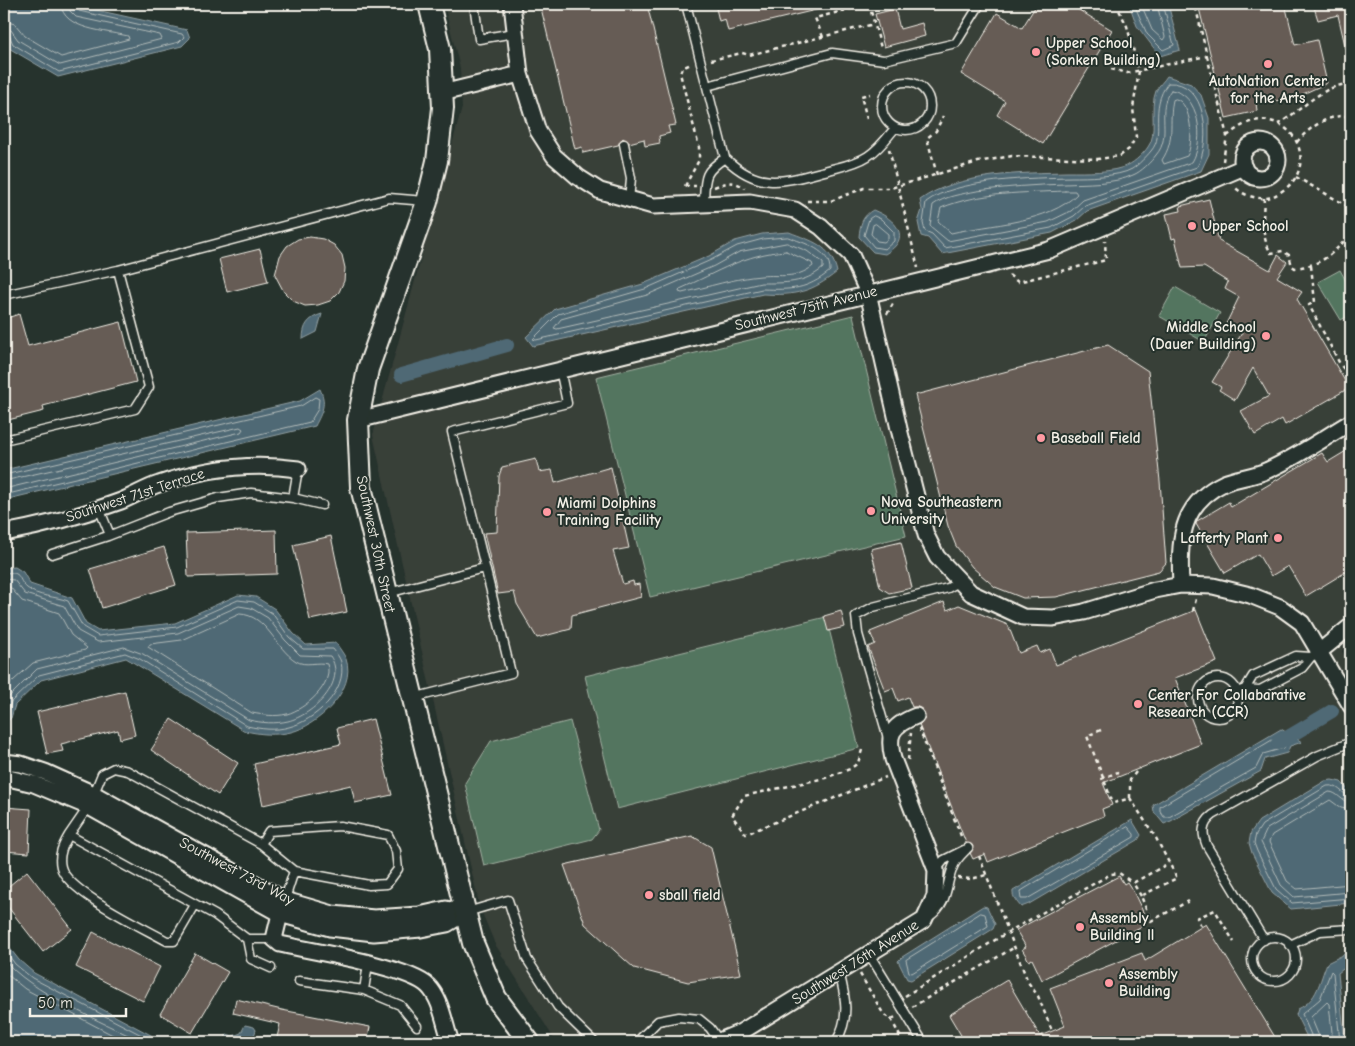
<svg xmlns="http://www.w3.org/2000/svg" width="1355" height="1046" viewBox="0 0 1355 1046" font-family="'Comic Neue',sans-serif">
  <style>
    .built { fill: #393f39 }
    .green { fill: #52745e; stroke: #a3b2a3 }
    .water { fill: #4f6974; stroke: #919fa2 }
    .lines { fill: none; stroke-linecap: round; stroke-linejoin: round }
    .shore { stroke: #b2bbba; stroke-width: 1 }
    .canal { stroke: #4f6974; stroke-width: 14 }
    .building { fill: #665b54; stroke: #f4f1e8 }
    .service-casing { stroke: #f4f1e8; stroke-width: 11 }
    .minor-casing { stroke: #f4f1e8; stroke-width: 19 }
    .tertiary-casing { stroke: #f4f1e8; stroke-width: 24 }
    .path { stroke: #f4f1e8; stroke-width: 2.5; stroke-dasharray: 4 4; stroke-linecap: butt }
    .service { stroke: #26332d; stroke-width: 8 }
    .minor { stroke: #26332d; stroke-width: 15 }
    .tertiary { stroke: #26332d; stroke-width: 20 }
    .poi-dot { fill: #ff9aa2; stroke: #26332d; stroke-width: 2 }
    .labels { text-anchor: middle; stroke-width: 4; stroke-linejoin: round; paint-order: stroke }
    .poi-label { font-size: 15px; font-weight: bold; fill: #f4f1e8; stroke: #26332d; text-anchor: start }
    .street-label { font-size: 15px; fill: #f4f1e8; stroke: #26332d }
  </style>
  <rect width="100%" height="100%" fill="#26332d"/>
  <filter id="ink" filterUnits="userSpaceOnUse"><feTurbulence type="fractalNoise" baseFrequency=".02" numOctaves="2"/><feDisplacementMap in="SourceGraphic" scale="10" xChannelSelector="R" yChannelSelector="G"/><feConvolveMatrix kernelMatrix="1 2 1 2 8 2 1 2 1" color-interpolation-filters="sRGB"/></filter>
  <g filter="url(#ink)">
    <path class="built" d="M444,4H1351V639L1342,651L1351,667V1042H556L495,944L480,908L373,435L462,108L460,68Z"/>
    <path class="green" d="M1340,270L1351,290V314L1341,320L1318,282Z
      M1175,287L1220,313L1204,342L1159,316Z
      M853,315L906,536L650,597L596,377Z
      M826,617L859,748L617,809L585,676Z
      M570,721L599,830L592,839L484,866L465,783L491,741Z"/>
    <path class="water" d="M5,4H69L187,30L190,38L182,46L58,77L7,47L4,20Z
      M1129,4H1168L1180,50L1160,56L1137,26Z
      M1167,76L1191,84L1201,95L1209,118V154L1201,171L1087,211L1077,220L1052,233L942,254L928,238L921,236L918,222L922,210L920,200C957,173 1023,173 1068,172C1084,172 1114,173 1128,165C1135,162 1144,153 1148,147C1158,135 1149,108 1156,91C1158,86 1164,81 1167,76Z
      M873,210C896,219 913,238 885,254L873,252L859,237C860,225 862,216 873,210Z
      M789,232C812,241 831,245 837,272C812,292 795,296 763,294L533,346L526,337L555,309L643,284L709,256L735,241L762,234Z
      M322,314L317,332L303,339C303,326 308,318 322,314Z
      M320,389C327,404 322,412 315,426L4,500V470L300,401Z
      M15,567L23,572L30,584L72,598L86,624L98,631L175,623L238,595L256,597L275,609L293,633L306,645L336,643C339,648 344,654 346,659C357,690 317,726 291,732C275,736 260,734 245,731L126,658L41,680L15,705L11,718L4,724V568Z
      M1281,729L1302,742L1290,746L1287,753L1265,759L1261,771L1171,821L1164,824L1154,812L1153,805Z
      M1332,780L1341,782L1351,793V903L1291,909L1272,893L1252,853L1249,843L1251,832L1259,821L1325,781Z
      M1132,820L1141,835L1138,840L1029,904L1021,907C1017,902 1012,897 1013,891Z
      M983,906L987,907L995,924L993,929L911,980L907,979L898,961L902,957Z
      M4,941L19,960L34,973L164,1042H4Z
      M1351,951V963L1338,973L1345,1042H1306L1307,1037L1296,1015L1298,1009C1318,1000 1319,982 1327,963Z
      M245,1025L254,1027L256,1030L252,1042H223L227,1034L233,1036L241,1033Z"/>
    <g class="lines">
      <path class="shore" d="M1134,4L1147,34L1163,50L1174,45L1163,4
        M1141,4L1152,30L1163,40L1165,37L1157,4
        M4,21L15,24L25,36L61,57L129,39L128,36C108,31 62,30 61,4
        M4,28L11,30L18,40L60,65L162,39L160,35L76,17L70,11L68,4
        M4,35L10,37L13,44L59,72L179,42L184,37L182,34L79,11L75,4
        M1168,83C1207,80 1212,142 1197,167L1085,206L1074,216L1051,228L945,248L932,234L925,231L923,223L926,202C956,179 1033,178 1071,177C1087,177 1118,177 1132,169C1138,165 1146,157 1151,151C1166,134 1148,109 1168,83Z
        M1171,90C1200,93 1205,141 1192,162L1083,200L1071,211L1048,222L948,241L930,226L933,205C945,196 962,194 977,191C1006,187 1035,185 1065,184C1085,183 1115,184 1133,175C1141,172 1151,162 1156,155C1173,136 1155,109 1171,90Z
        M1176,99C1192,103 1194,144 1187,156L1164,164L1162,160C1176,139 1168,123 1173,100Z
        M1065,191H1075L1077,194C1049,223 990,224 951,233L938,221L941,208C979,192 1025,193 1065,191Z
        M874,216L881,219L894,232V241L885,249L874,247L864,235L869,219Z
        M876,224L888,234V239L884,242L877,241L871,234L873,225Z
        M788,237C804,243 831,250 830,271C807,290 791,290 762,289L536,340L533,339L558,314L645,289L711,260L737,246L763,239Z
        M787,243L807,251L823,263V268C804,284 785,283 761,283L557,329L554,328L561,319L647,295L714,266L739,252Z
        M786,251L812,263L813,266C795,280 781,274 761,276C735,278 708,287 682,293L679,292L680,289C718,272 744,254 786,251Z
        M4,475L301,406L315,397L319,399L318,409L310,422L4,495
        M4,481L240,427L243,429L241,432L4,489
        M4,573C24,571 16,579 27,588C38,597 55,596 68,601L83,627L98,636L177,627L238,600L254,602L272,613L289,637L303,649H333C336,653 340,658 341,662C348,691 314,721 289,727C275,731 261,729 247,726L140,659L125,653L39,675L11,702L7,715L4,718
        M4,579L14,580L25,594L64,606L78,631L98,642L178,633L239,606L251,608L268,618L285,640L300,655L330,656C348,682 313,715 288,721C275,724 262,723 249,720L143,654L124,647L37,669L4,702
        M4,587H10L22,601L59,613L71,635L87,648L85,650L33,663L4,689
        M240,614C267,615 275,648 296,661C305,667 317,661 327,664C334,685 305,709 287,714C275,717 263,715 252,713L148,647L150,644L182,640Z
        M1281,735L1289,739L1284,748L1263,754L1256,768L1169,817H1164L1160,811V807Z
        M1351,796C1341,795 1339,784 1327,786L1262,825L1256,834L1254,843L1257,851L1276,889L1292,903L1351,898
        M1351,803C1341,802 1338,792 1329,792L1267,829L1261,842L1281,885L1294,897L1351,892
        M1351,810L1341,808L1330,800L1272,835L1269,842L1287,881L1297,889L1351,884
        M1128,827L1134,834V837L1027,899H1021L1020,892Z
        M981,913L985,914L988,926L912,973L909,972L906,960Z
        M4,949L15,964L32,978L155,1042
        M4,959C27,991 105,1023 142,1042
        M4,972L25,989L126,1042
        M1311,1042V1035L1302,1014L1320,999L1331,971L1333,973L1340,1042
        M1318,1042V1034L1311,1017L1327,1002L1329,1004L1333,1042"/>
      <path class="canal" d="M401,375L507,345
        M1278,743L1332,711"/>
    </g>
    <path class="building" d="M540,4H647L676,125L668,126L670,133L659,136L660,143L645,146L644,139L629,143L623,138L618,145L583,153L582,147L575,149Z
      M715,4H824V8L728,31L725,19L719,21Z
      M1037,4H1069L1112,30L1043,144L997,115L1005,101L961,74L997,13L1022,28Z
      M1198,4H1285L1295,45L1317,40L1327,83L1292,99L1256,103L1257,111L1226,118Z
      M1313,4H1351V53L1347,54L1338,15L1318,20Z
      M895,9L900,29L922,23L925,36L884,47L875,14Z
      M1209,199L1219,241L1270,270L1278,255L1287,262L1277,277L1302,292L1297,299L1349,388L1285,425L1282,419L1255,435L1241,411L1269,396L1253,368L1235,400L1219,390L1221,387L1212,382L1242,333L1226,324L1239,297L1225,289L1228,282L1204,267L1182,268L1175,238L1172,239L1166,214L1181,211L1180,206Z
      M310,237L323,239L334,245L342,255L345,268L344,281L339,292L330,301L318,305L305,306L293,301L284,292L275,275L280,256L287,246L298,239Z
      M260,249L268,282L227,292L219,259Z
      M19,314L28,346L121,322L136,382L43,406L44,411L4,421V319Z
      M1108,345L1148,371L1160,481L1166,563L1159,571L1056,597L1023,598L995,587L972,567L956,546L948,526L915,395Z
      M1351,448V569L1306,596L1288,566L1271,576L1258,554L1225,573L1196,524L1197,521L1229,502L1231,507L1322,453L1328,462Z
      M536,459L539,472L552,470L555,483L611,467L629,548L613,551L623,584L633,581L634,585L639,584L641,597L572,615L571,629L537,638L517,604L514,592L498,594L484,533L497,532L499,476L502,467Z
      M276,530L277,574L188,577L186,533Z
      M331,536L347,612L310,620L293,545Z
      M901,542L912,588L889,593L880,587L871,549Z
      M164,547L176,585L102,608L90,569Z
      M944,602L947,610L959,605L1008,625L1019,653L1037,646L1040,653L1050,649L1056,665L1196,610L1217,662L1175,678L1201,744L1103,783L1112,805L1102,809L1104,816L988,862L985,854L973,859L970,853L973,846L966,843L919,725L925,718L924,712L918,707H912L908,697L898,701L893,688L885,691L868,647L875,644L870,632Z
      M841,611L845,627L828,631L824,616Z
      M125,691L135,735L120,739L118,730L61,744L63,751L47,754L37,712Z
      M171,719L238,763L218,795L151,750Z
      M373,719L392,795L355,803L351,785L263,805L254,764L341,744L337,728Z
      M4,807L31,809L29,853L4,851Z
      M692,836L711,847L741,974L688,982L634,968L585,924L564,865Z
      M27,871L72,929L43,952L4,902V890Z
      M1119,876L1124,884L1127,882L1133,891L1146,918L1142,921L1144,925L1042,980L1032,959L1029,961L1022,949L1026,947L1016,930Z
      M1206,924L1278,1042H965L949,1015L1007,980L1040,1036L1065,1026L1050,988L1142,953L1145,961Z
      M93,932L160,967L143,1001L76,967Z
      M195,953L228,972L192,1033L160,1014Z
      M236,999L282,1010L370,1027L367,1042H276L280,1024L233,1013Z"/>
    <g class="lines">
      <defs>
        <path id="service" d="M474,4L479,39L514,33
          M686,4L725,158
          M882 106a24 24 0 1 1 48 0a24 24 0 1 1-48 0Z
          M707,86L832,53L884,60L956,43L980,4
          M624,144L631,178L629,201
          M704,203C705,178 703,172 725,158C759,191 783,182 825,171C839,167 856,164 868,156C879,149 887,138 895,128
          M4,295L118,270L389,198L425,201
          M4,440L135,409L149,387L118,270
          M293,498L322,505
          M99,508L110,535
          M52,554L108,536L169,512L218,498L251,493L293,498L298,469
          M388,593L484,568
          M1198 698a20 20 0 1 1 40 0a20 20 0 1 1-40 0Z
          M1245,689L1253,676L1296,656L1311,657
          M1237,692L1245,689L1260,690L1302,668L1311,657L1319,652
          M413,698L511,673L452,432L567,403L560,369
          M888,738L858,634L856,616L873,607L948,588L959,582
          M93,796L102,774L114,768L128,771L261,844
          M69,835L89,806
          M936,870L944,860L964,850
          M284,902L294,871L369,885L387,884L398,869L396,851L388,835L340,826L269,831L261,844L294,871
          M195,905L174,941H167C144,928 67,892 61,867C58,855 63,845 69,835L215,915L247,939
          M467,912L508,900L527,959L558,1007L594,1042
          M930,916C949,902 945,887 953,867C956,859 962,854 968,848
          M1252 959a22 22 0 1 1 44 0a22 22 0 1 1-44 0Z
          M1264,940L1207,846C1202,834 1201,824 1213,815L1317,756L1351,742
          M1290,945L1320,931L1351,929
          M869,954L923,1042
          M271,968L251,959L247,939H274
          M299,981L364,990L368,964
          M364,990L400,1005L417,1026
          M637,1042L658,1021L679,1017L699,1019L710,1028L720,1042
          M836,1042C850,1018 846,998 839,972"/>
        <path id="minor" d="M512,4L520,74L538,131L554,156L578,177L600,191L653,206L750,202L795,210L821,227L851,255L868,293L899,429L926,535L937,557L971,593L1023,617L1053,618L1084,612L1155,590L1181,585L1213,586L1250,595L1280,607L1302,623L1351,706
          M442,93L520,74
          M1242 160a18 18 0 1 1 36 0a18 18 0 1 1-36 0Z
          M358,420L1049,250L1244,167
          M4,533C43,526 83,515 121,501C134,496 146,488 159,484C205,468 250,462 298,469
          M1181,585C1179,543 1179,504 1224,483C1238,477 1254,477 1268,470C1297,457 1324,438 1351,422
          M1319,652L1351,626
          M4,762L21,764L45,772L94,794L285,900L333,914L374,918L419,915L446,909L465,913
          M4,777L34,784L89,807L280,914L330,928L374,933L421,929L447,924L465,913
          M280,914L274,939L280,944C311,951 409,967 428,986C442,1000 444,1024 451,1042
          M717,1042L741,1032L924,920L935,896L936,870L893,759C887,734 891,726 916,716"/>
        <path id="tertiary" d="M429,4L440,49L443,108L437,161L427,202L368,369L358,420L361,487L473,943L496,998L529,1042"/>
      </defs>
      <use href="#service" class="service-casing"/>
      <use href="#minor" class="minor-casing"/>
      <use href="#tertiary" class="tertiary-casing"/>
      <path class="path" d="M869,4L881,48
        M823,37L815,18L870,4
        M1207,56L1227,136L1223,161
        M711,60L742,53L749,55L874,24
        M1111,69L1127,73L1207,56L1195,4
        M867,119L861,96L870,94
        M1278,124C1303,110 1322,84 1351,84
        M1227,136C1235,130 1244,123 1254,121C1296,113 1319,168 1282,191C1276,195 1272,198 1265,198C1255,199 1240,194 1234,186
        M1297,142C1309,127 1332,112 1351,117
        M889,149L918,268
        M937,175L927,138L936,131L943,116
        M1296,177L1351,208
        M685,186H696
        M685,186L699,160V147L680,73L682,68L691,64
        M714,187C728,182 733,180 745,188
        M1264,198C1263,217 1261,237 1271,253L1283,251L1289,255L1292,266L1295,268C1323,265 1332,254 1351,234
        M807,201H831L864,188H891L978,162L1012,156L1098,159L1120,156L1129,149L1136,137L1133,108L1139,71L1127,26L1116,4
        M1311,266L1315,302L1309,305L1340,364L1351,378
        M1009,275L1018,282L1106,260L1105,241
        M887,314L894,302
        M1193,611L1196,599
        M919,728L961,836
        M1101,730L1087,736L1112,801L1114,803L1130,798L1156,838L1177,878L1141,896L1151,921L1189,901
        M862,750L858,763L850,769L825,778L744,796L732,816L746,834L886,777
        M908,760L911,733
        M1101,779L1118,772
        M1130,798V780L1139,768
        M979,856L1028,982L1038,996L1052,1031
        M958,878L971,879L986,875
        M1141,896L1133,883L1169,863
        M1201,926L1197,918L1215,910L1234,942
        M860,974L884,1015L891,1019L896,1017
        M905,996L1008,932L1111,874L1119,873L1133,883
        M912,1007L1015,947
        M891,1019L903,1042"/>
      <use href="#service" class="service"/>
      <use href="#minor" class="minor"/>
      <use href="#tertiary" class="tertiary"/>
    </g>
  </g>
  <g class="poi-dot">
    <circle cx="1036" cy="52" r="5"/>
    <circle cx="1268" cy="64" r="5"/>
    <circle cx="1192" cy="226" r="5"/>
    <circle cx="1266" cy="336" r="5"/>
    <circle cx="1041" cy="438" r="5"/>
    <circle cx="871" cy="511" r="5"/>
    <circle cx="547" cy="512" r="5"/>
    <circle cx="1278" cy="538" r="5"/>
    <circle cx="1138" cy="704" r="5"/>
    <circle cx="649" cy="895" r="5"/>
    <circle cx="1080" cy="927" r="5"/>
    <circle cx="1109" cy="983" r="5"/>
  </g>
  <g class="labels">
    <g class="poi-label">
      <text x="1046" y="48">Upper School<tspan x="1046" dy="17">(Sonken Building)</tspan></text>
      <text x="1268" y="86" text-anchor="middle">AutoNation Center<tspan x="1268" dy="17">for the Arts</tspan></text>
      <text x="1202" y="231">Upper School</text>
      <text x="1256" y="332" text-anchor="end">Middle School<tspan x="1256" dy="17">(Dauer Building)</tspan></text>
      <text x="1051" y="443">Baseball Field</text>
      <text x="881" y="507">Nova Southeastern<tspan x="881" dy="17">University</tspan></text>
      <text x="557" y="508">Miami Dolphins<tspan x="557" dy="17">Training Facility</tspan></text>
      <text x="1268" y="543" text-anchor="end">Lafferty Plant</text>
      <text x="1148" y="700">Center For Collabarative<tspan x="1148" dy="17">Research (CCR)</tspan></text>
      <text x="659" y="900">sball field</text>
      <text x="1090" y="923">Assembly<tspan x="1090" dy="17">Building ll</tspan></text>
      <text x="1119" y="979">Assembly<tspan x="1119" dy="17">Building</tspan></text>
    </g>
    <g class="street-label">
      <text transform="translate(806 308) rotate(-14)" y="5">Southwest 75th Avenue</text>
      <text transform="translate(135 495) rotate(-18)" y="5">Southwest 71st Terrace</text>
      <text transform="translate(376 544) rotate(78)" y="5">Southwest 30th Street</text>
      <text transform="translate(237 871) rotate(28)" y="5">Southwest 73rd Way</text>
      <text transform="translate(855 962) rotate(-32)" y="5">Southwest 76th Avenue</text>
    </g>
  </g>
  <rect width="1355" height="1046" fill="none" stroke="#26332d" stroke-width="20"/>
  <rect x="10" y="10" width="1335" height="1026" fill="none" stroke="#f4f1e8" stroke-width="2" filter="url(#ink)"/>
  <path d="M30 1008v8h96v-8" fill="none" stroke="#f4f1e8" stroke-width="2.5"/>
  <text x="38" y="1008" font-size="15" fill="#f4f1e8" stroke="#26332d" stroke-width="4" paint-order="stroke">50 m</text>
</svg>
